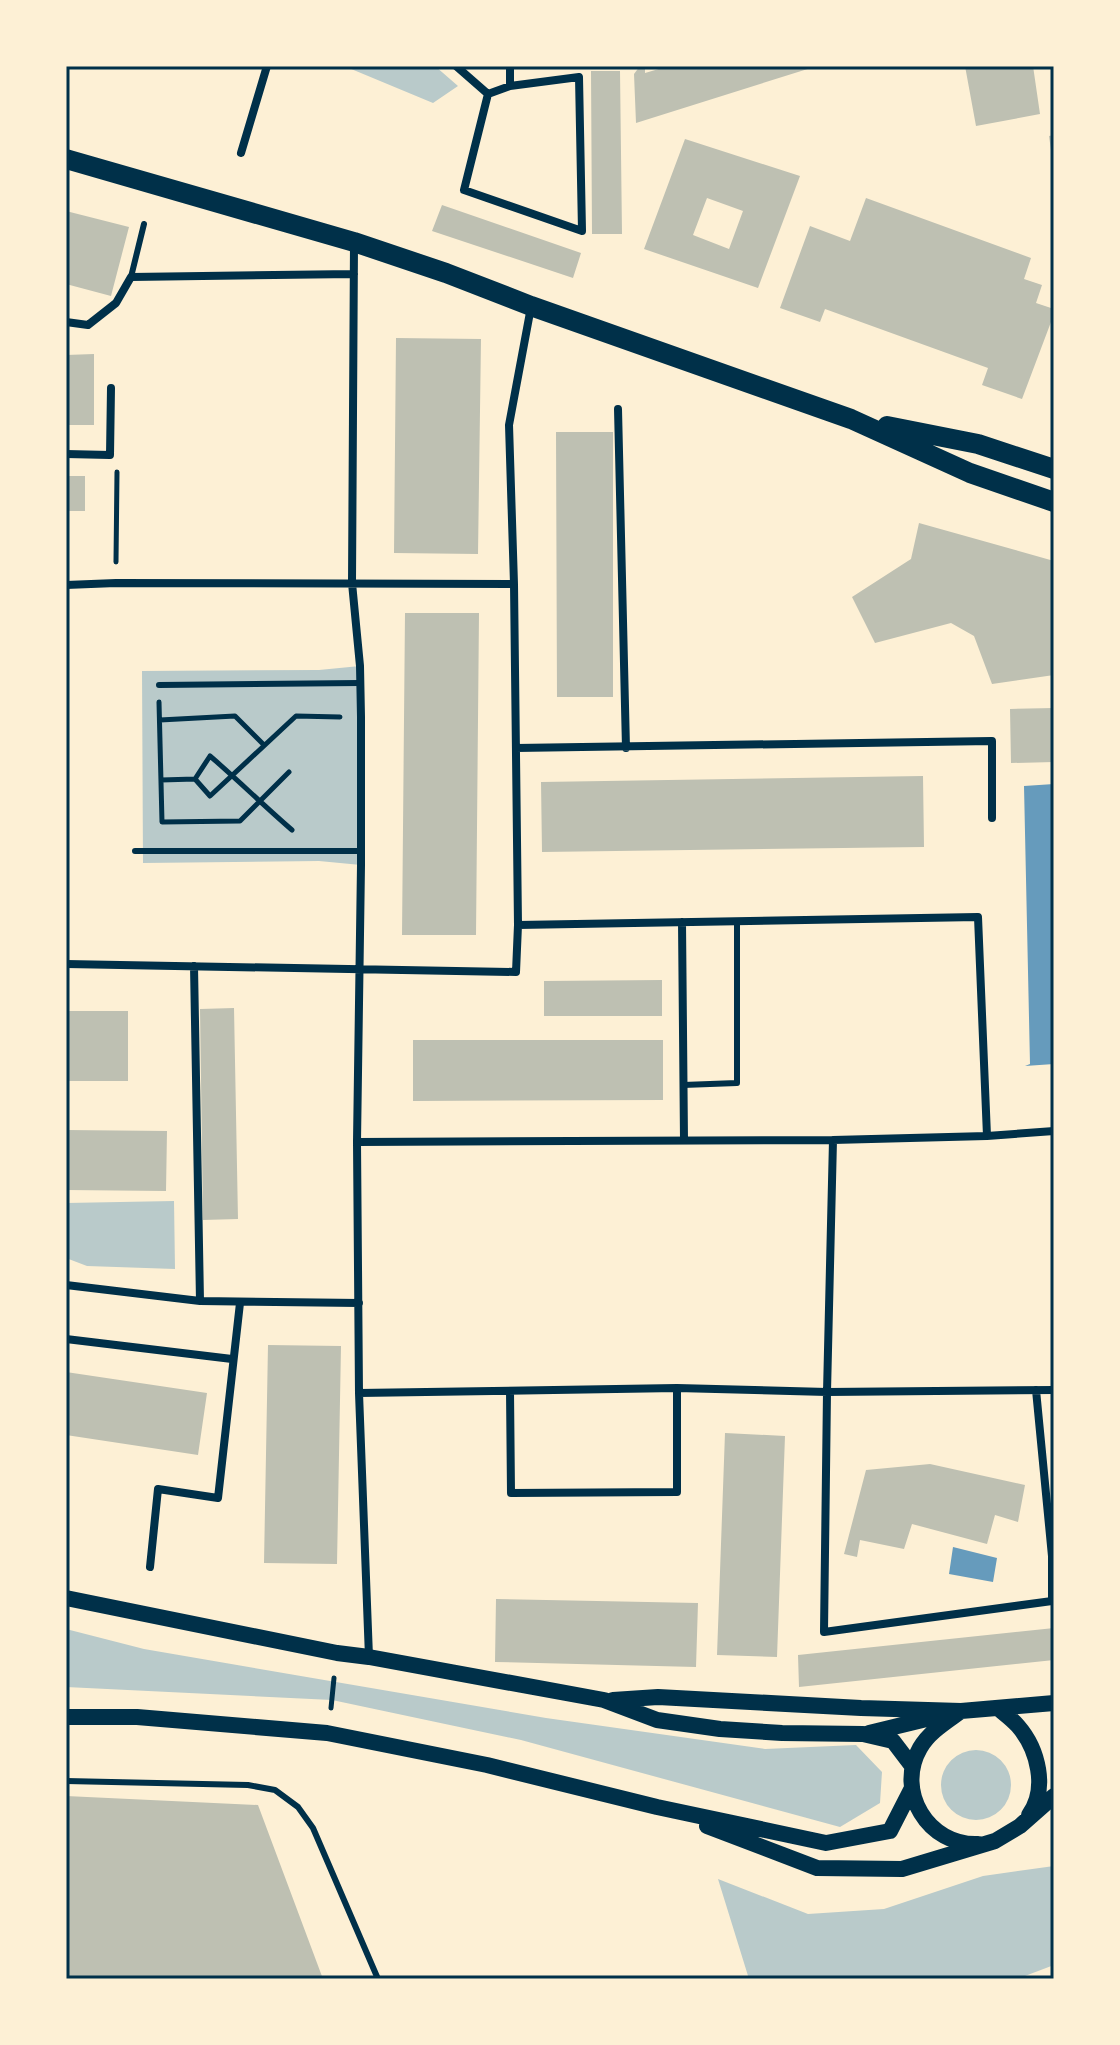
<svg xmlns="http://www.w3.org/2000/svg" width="1120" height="2045" viewBox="0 0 1120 2045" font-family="Cabin,sans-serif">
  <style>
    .green { fill: #b9caca }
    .water { fill: #669bbc }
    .building { fill: #bec0b2; fill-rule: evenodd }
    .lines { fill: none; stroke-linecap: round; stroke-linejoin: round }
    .path { stroke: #003049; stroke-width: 5 }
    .service { stroke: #003049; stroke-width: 6 }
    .minor { stroke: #003049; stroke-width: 8 }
    .secondary { stroke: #003049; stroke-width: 16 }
    .primary { stroke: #003049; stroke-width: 20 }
    .neatline { fill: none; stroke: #003049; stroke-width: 3 }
  </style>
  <rect width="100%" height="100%" fill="#fdf0d5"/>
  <path class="green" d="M344,66H435L458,86L433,103Z
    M360,666L361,865L319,861L143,863L142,671L319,670Z
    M174,1201L175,1269L87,1266L66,1258V1203Z
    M66,1629L144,1649L546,1718L765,1749L856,1745L882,1772L880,1803L840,1827L521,1740L332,1700L66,1687Z
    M941 1785a35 35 0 1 1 70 0a35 35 0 1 1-70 0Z
    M1054,1866V1965L1017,1979H749L718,1879L808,1914L884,1909L983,1876Z"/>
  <path class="water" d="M1054,784V1064L1025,1066L1030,1064L1024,786Z
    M953,1547L997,1558L993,1582L949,1574Z"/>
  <path class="building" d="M640,66H645V73L669,66L814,67L636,123L634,74Z
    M965,66H1033L1040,114L976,126Z
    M591,71H620L622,234H592Z
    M1054,135V157H1052L1049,136Z
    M685,139L800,176L758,288L644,249ZM707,198L743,211L729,249L693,235Z
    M866,198L1031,258L1024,279L1042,285L1036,303L1054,309V314L1022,399L982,385L988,368L825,309L820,322L780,308L810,226L850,241Z
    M442,205L581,253L573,278L432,231Z
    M66,211L129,227L111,296L66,284Z
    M396,338L481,339L478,554L394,553Z
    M94,354V425H66V355Z
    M556,432H613V697H557Z
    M66,476H85V511H66Z
    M919,523L1054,561V675L992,684L974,636L951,623L875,643L852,597L911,559Z
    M405,613H479L476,935H402Z
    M1054,708V762L1011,763L1010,709Z
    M923,776L924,847L542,852L541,782Z
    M662,980V1016H544V981Z
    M234,1008L238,1219L203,1220L200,1009Z
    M66,1011H128V1081H66Z
    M413,1040H663V1100L413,1101Z
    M66,1130L167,1131L166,1191L66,1190Z
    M268,1345L341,1346L337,1564L264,1563Z
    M66,1372L207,1393L198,1455L66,1435Z
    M725,1433L785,1436L777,1657L717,1655Z
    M930,1464L1025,1485L1018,1522L995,1515L987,1544L912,1524L904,1549L860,1540L857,1557L844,1554L866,1470Z
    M496,1599L698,1603L696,1667L495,1662Z
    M1054,1628V1660L799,1687L798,1655Z
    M66,1796L258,1805L323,1979H66Z"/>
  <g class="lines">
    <path class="path" d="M116,562L117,472
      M159,702L162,822L240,821L289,772
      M160,720L235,716L264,745
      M161,780L195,779
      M292,830C264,806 238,780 210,756L195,779L210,796L296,716L340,717
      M331,1708L334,1678"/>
    <path class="service" d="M131,277L144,224
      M159,685L360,683
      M135,851H361
      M683,1085L737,1083V921
      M66,1781L248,1785L275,1790L298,1807L313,1828L378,1979"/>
    <path class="minor" d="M456,66L488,94
      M579,77L582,231L464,190L488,94L510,86Z
      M510,86V66
      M241,153L267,66
      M354,243L352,583L360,666L361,717V865L357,1142L359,1393L369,1657
      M66,322L88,325L116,303L131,277L354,274
      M618,409L626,748
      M66,454L110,455L111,388
      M66,585L116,583L514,584
      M516,748L992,741V818
      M682,922L684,1140
      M518,925L978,917L987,1136
      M66,964L516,972L518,925L514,584L509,425L531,307
      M194,966L200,1301
      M833,1140L827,1392L824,1632L1052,1601V1556L1036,1390
      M357,1142L833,1140L987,1136L1054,1131
      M66,1285L200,1301L359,1303
      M66,1339L232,1359
      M510,1391L511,1493L677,1492V1388
      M359,1393L677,1388L827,1392L1054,1390
      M150,1567L158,1489L218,1498L240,1303"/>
    <path class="secondary" d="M66,1598L337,1653L369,1657L604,1700L657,1720L720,1729L782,1733L863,1734L893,1741L912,1766
      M613,1700L658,1697L861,1708L961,1711L1054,1703
      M999,1709C1005,1714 1013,1720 1018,1726C1038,1749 1048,1789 1029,1815
      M961,1711C946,1722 929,1732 920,1748C895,1791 928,1846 978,1844
      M66,1717H137L327,1733L487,1765L657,1807L826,1843L890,1831L911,1790
      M869,1733L939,1716
      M707,1826L817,1868L902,1869L995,1841L1020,1826L1054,1796"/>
    <path class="primary" d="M66,159L354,242L446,273L531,306L851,419L970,473L1054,502
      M887,426L978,444L1054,469"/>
  </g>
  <rect width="1120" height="2045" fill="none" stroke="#fdf0d5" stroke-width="136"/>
  <rect x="68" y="68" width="984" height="1909" class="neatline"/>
</svg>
